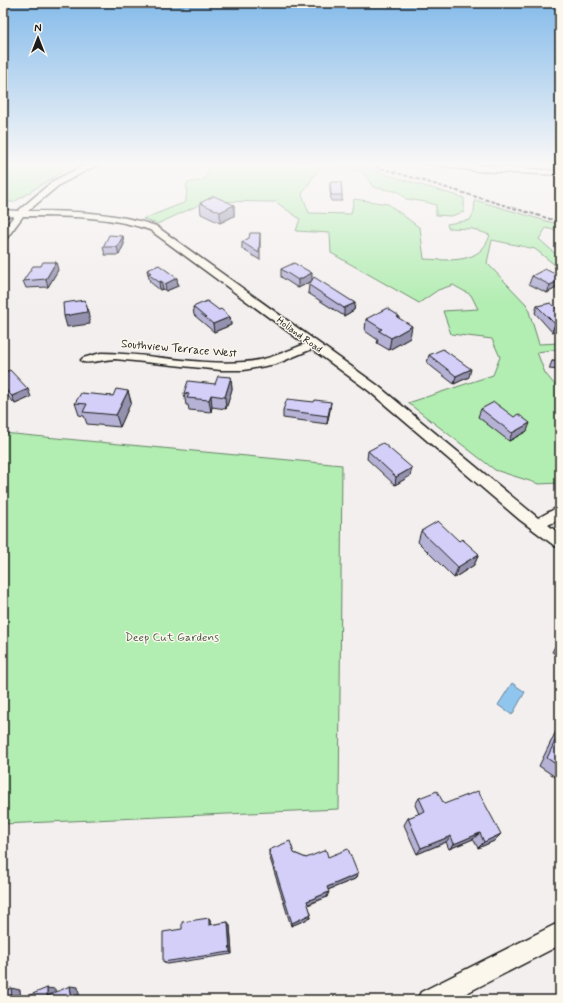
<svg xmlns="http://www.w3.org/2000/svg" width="563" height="1003" viewBox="0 0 563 1003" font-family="Mynerve,sans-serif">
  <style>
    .green { fill: #b2edb2; stroke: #678467 }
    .water { fill: #90c6ee; stroke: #62829a }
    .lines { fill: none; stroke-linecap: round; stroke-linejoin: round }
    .minor-casing { stroke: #1c1c1c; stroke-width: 3 }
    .minor { fill: #fbf7ec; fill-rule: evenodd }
    .rail { stroke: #1c1c1c; stroke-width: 2; stroke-dasharray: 4 2; stroke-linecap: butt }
    .wall { fill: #b5b2d5; stroke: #1c1c1c }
    .shaded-wall { fill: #9491ae; stroke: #1c1c1c }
    .building { fill: #d3cff8; stroke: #1c1c1c }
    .labels { text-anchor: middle; stroke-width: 3; stroke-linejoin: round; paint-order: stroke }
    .far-street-label { font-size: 10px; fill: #1c1c1c; stroke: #fbf7ec }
    .street-label { font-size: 12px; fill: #1c1c1c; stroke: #fbf7ec }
    .park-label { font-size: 12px; fill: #495b49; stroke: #fbf7ec }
  </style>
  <rect width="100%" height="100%" fill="#f3efee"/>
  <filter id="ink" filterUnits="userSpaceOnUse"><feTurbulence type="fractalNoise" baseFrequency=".025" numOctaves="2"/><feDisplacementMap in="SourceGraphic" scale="8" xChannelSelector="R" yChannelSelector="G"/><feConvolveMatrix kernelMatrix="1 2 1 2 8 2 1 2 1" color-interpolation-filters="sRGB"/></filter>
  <g filter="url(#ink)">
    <path class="green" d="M3,163H76L14,202H3Z
      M211,163H304L321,165L302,194L309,213L351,214L354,199L388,204L420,228L424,259C449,260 481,265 490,235L473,229L448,228L447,224L470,220L474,212L475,200L560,225V232L546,228L539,239L560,258V269L535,249L492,240L487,263L527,305L539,344L560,343V349L537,352L545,373L560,391V483L539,484L495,470L408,403L493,375L500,357L492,339L451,334L443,311L478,309L471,295L453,285L438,290L419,303L331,253L330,233L296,231L300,219L276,202L208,201L157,224L143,219L186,202L187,183L204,180Z
      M329,163H348L464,198V212L451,216L436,215V205L426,202L406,199L399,192L373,187L362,171Z
      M3,433L342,465L339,809L3,824Z"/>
    <path class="water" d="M512,683L525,692L512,715L498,705Z"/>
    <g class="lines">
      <defs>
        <path id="minor" d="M89,163H101L59,185L28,211C72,211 114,212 156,226L377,385L538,518L560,506V519L548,525L560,534V548L555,546L520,520L369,391L312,349L276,364L244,370H221L115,359C106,359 89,364 83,362L81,360L83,358L101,353C147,353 199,366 244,362C266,361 285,352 305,344L150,230C109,216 66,216 23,216L6,239L3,240V230L14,216H3V210L18,211L53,181Z
          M423,163C469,163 515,168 560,171V175L477,171Z
          M560,922V945L453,1000H417L421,992Z"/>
      </defs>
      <use href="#minor" class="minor-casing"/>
      <use href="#minor" class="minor"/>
      <path class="rail" d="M364,163L560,222"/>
    </g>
    <path class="wall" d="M330,182L342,195V201H331L330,188Z
      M200,203L234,205V216L220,223L201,214Z
      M260,233V260L242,249V242Z
      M123,236L124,244L119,255H105L103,247Z
      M41,266L58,270L48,287L26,288L23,281Z
      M281,269L312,280L355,303L354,310L344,316L308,293L309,285L310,282L298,288L281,277Z
      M147,270L178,286L166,291L163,289L160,290L150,282Z
      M553,273L560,274V286L547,293L529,284L532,276Z
      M537,306L560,312L552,332L535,313Z
      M193,307L219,310L230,317L231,325L214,332L194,315Z
      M399,316V318L410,338L389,350L377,343L378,340L365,331L366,319Z
      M429,355L469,377L454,384L427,363Z
      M560,358V370L549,369L552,361Z
      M3,373L31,397L15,404L3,391Z
      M231,377L232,389L226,409L212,407L211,412L189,410L188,405H186L184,393L215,384Z
      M128,391L131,402L120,427L87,424L84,416L79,415L75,403L113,396Z
      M481,409L527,431L509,441L478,417Z
      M283,410H330L327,424L283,418Z
      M368,451L410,476L395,485L367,459Z
      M421,531L459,541L479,554L474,565L454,578L418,542Z
      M560,637V657L552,652Z
      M560,723V780L539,766Z
      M419,798L444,804L494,841L478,848L473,839L449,849L446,842L417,854L404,825L408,818L419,814L415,805Z
      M269,850L294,853L306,858L328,857L358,874L355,879L328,890L327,897L308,905L311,914L310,918L291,926L269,855Z
      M209,918L211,922V925L228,922L230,926L232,954L167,964L163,962L182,929Z"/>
    <path class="shaded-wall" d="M234,205V216L220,223V212Z
      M123,236L124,244L119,255L117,247Z
      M56,262L58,270L48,287L46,279Z
      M312,273V281L298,288V280Z
      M177,278L178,286L166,291L165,284Z
      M560,280V286L547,293L550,285Z
      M161,281L163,289L160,290L159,282Z
      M85,300L88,311L90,324L67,327L64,316Z
      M355,303L354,310L344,316V308Z
      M230,317L231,325L214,332L213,324Z
      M560,323V330L552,332L555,324Z
      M412,326L410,338L389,350L391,338Z
      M471,369L469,377L454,384L456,376Z
      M231,377L232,389L226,409L225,397Z
      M28,389L31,397L15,404L12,396Z
      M128,391L131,402L120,427L116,415Z
      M211,395L212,407L211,412L209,400Z
      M331,402L330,410L327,424L328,416Z
      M530,423L527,431L509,441L512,433Z
      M412,468L410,476L395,485L396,477Z
      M479,554L474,565L454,578L458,567Z
      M480,833L473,839L449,849L454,844Z
      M501,834L494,841L478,848L484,842Z
      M451,836L446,842L417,854L421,848Z
      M358,874L355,879L325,891L327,887Z
      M329,892L327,897L306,905L307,901Z
      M311,914L310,918L291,926L292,923Z
      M209,918L211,922L212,929L209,925Z
      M228,922L230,926L232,954L230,952Z
      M70,986L78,987L80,1000H72Z
      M11,988L20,990L21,1000H12Z
      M47,988L55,989L56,997L47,996Z"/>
    <path class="building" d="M330,182H341L342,195H331Z
      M214,196L234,205L220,212L200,203Z
      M250,233H260L259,253L242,242L249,238Z
      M109,235L123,236L117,247H103Z
      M43,262H56L46,279L23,281L33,266H41Z
      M294,263L312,273L298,280L281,269Z
      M159,265L177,278L165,284L161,281L159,282L148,274L151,273L147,270Z
      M545,269L553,273L556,271L560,274V280L550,285L532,276Z
      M314,277L355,303L344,308L309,285Z
      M85,300L87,312L64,316L63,303Z
      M207,301L219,310L221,309L230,317L213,324L193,307Z
      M551,303L560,312V323L555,324L537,306Z
      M387,308L399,316L397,317L412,326L391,338L379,331L382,329L366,319Z
      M443,349L471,369L456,376L429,355Z
      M560,358V362L552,361Z
      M10,370L28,389L12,396L3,387V373Z
      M218,376L231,377L225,397L211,395L209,400L187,398L189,394L184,393L188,381L215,384Z
      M116,389L128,391L116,415L83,412L87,404L75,403L81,393L113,396Z
      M287,399L314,402L315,400L331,402L328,416L283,410Z
      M494,402L514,417L518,414L530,423L512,433L481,409Z
      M383,443L412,468L396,477L368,451Z
      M438,521L459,541L462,539L479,554L458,567L421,531Z
      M560,731V767L547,758Z
      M437,791L444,804L478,791L501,834L484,842L480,833L454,844L451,836L421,848L408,818L425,811L419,798Z
      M290,841L294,853L306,858L326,850L328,857L348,849L358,874L327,887L329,892L307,901L311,914L292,923L269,850Z
      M209,918V925L228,922L230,952L163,962V932L182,929V922Z
      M70,986L72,1000H18L47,988V996Z
      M11,988L12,1000H3V992Z"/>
  </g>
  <linearGradient id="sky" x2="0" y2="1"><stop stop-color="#85bbea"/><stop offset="0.54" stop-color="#faf8f7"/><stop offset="1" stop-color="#faf8f7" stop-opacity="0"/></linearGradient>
  <rect width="563" height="304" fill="url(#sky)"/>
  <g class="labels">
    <g class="far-street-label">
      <text transform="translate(300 334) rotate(36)" y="4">Holland Road</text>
    </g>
    <g class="street-label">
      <text transform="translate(179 348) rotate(5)" y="4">Southview Terrace West</text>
    </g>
    <g class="park-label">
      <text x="172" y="641">Deep Cut Gardens</text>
    </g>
  </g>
  <rect width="563" height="1003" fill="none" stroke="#fbf7ec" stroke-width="16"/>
  <rect x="8" y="8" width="547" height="987" fill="none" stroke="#1c1c1c" stroke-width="1.5" filter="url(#ink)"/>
  <g transform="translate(38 38)" stroke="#fbf7ec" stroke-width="3" paint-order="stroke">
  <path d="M0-3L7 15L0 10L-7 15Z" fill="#1c1c1c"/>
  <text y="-6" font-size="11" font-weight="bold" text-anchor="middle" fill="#1c1c1c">N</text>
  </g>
</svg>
